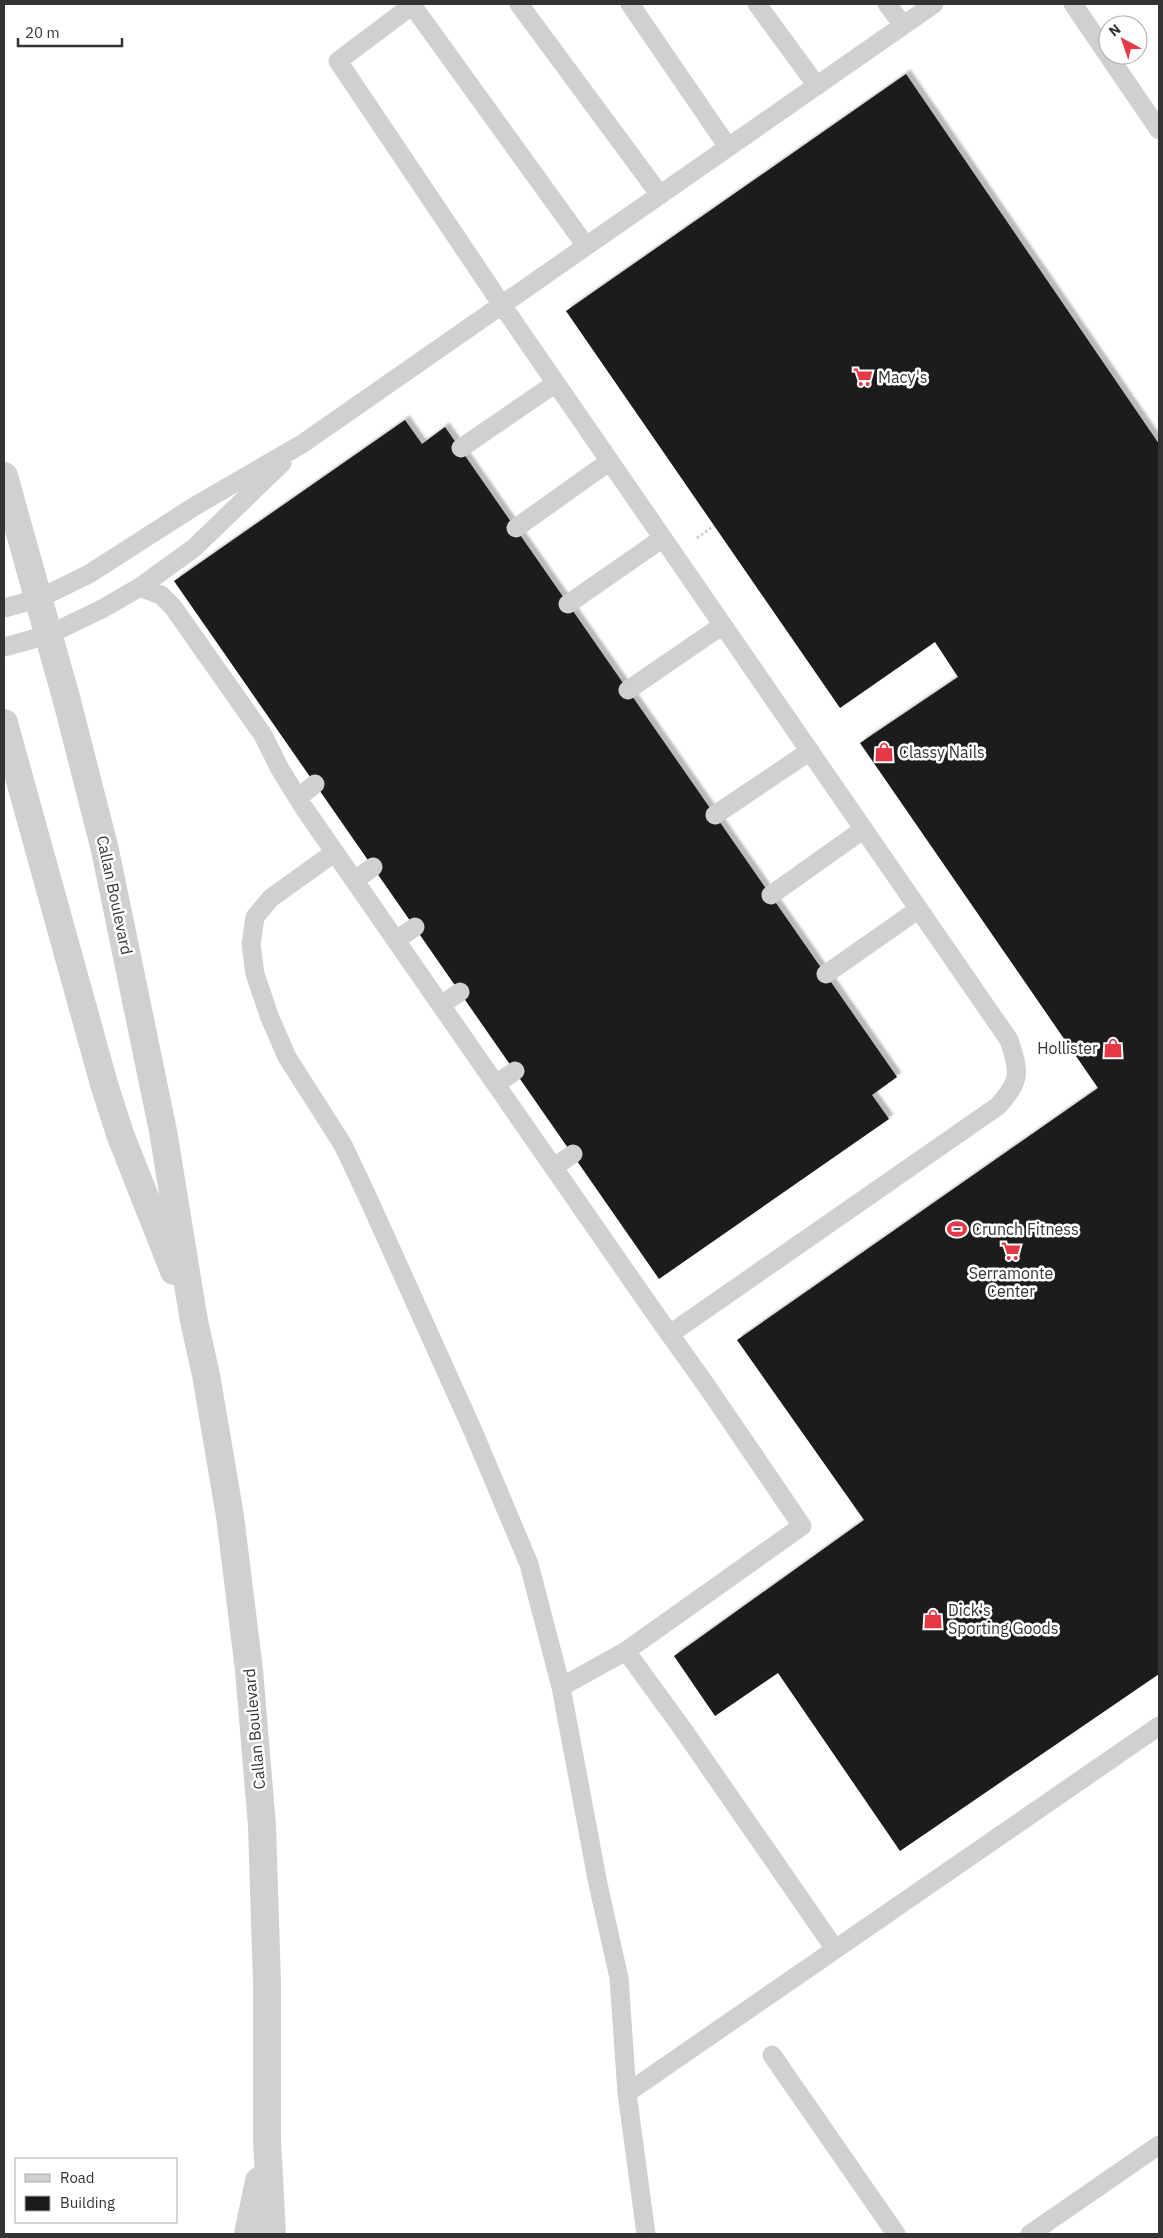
<svg xmlns="http://www.w3.org/2000/svg" width="1163" height="2238" viewBox="0 0 1163 2238" font-family="'IBM Plex Sans',sans-serif">
  <style>
    .building { fill: #1a1a1a; filter: url(#shadow) }
    .lines { fill: none; stroke-linecap: round; stroke-linejoin: round }
    .path { stroke: #cdcdcd; stroke-width: 3; stroke-dasharray: 2.5 2.5; stroke-linecap: butt }
    .service { stroke: #d0d0d0; stroke-width: 19 }
    .tertiary { stroke: #d0d0d0; stroke-width: 28 }
    .labels { text-anchor: middle; stroke-width: 5; stroke-linejoin: round; paint-order: stroke }
    .poi-label { font-size: 16px; fill: #333; stroke: #fff; text-anchor: start }
    .street-label { font-size: 16px; fill: #333; stroke: #fff }
  </style>
  <defs>
    <filter id="shadow"><feDropShadow dx="4.5" dy="-4.5" stdDeviation="1" flood-color="#0004"/></filter>
  </defs>
  <rect width="100%" height="100%" fill="#fff"/>
  <path class="building" d="M906,74L1159,444V1674L900,1851L778,1673L715,1716L674,1656L864,1520L737,1340L1098,1088L860,743L958,677L935,642L840,708L566,311Z
    M405,420L422,444L445,427L897,1077L872,1095L889,1119L659,1279L174,581Z"/>
  <g class="lines">
    <path class="path" d="M697,538L714,526"/>
    <path class="service" d="M414,4L338,61L502,305L1009,1040C1020,1073 1021,1080 998,1106L670,1334
      M519,4L660,195
      M630,4L728,147
      M757,4L817,86
      M887,4L903,25
      M1073,4L1159,130
      M412,5L586,246
      M461,448L556,383
      M516,528L610,461
      M140,587L161,595L173,607L263,735L280,769L304,808L656,1315L706,1385L802,1526L626,1651L561,1687
      M568,604L663,538
      M4,608L38,599L89,574L195,506L302,444L934,4
      M4,647L48,635L102,609L140,587L194,548L282,463
      M628,690L723,625
      M298,798L315,784
      M715,815L810,751
      M335,852L271,898L255,917L251,944L255,974L270,1018L287,1057L343,1145L368,1198L473,1431L529,1564L561,1687L598,1884L619,1978L627,2093L646,2234
      M355,880L373,867
      M771,895L864,829
      M396,940L415,927
      M826,974L919,909
      M441,1005L460,992
      M496,1084L515,1071
      M554,1167L573,1154
      M626,1651L682,1728L835,1949
      M772,2055L896,2234
      M627,2093L1159,1726
      M1030,2234L1159,2145"/>
    <path class="tertiary" d="M4,476L67,701L105,850L163,1131L194,1321L206,1375L230,1516L249,1670L262,1826L267,1983V2140L272,2234
      M4,723L104,1084L120,1134L174,1271
      M248,2234L259,2181"/>
  </g>
  <defs>
    <symbol id="supermarket-bare" viewBox="-9 -9 18 18"><path d="M-6-5.5h2.5l.6 2H6L4.5 2H-2.5L-4.4-4H-6ZM-1.5 3.2a1.3 1.3 0 1 0 .1 0ZM3 3.2a1.3 1.3 0 1 0 .1 0Z" fill="#e63946" stroke="#fff" stroke-width="2.5" paint-order="stroke"/></symbol>
    <symbol id="shop-bare" viewBox="-9 -9 18 18"><path d="M-5-2.5h2.3a2.7 3.5 0 0 1 5.4 0H5L5.5 6h-11ZM-1.5-2.5h3a1.5 2.3 0 0 0-3 0Z" fill="#e63946" stroke="#fff" stroke-width="2.5" paint-order="stroke"/></symbol>
    <symbol id="stadium-bare" viewBox="-9 -9 18 18"><path d="M0-5a6.5 5 0 1 0 0 10a6.5 5 0 1 0 0-10ZM-3.5-1.8h7v3.6h-7Z" fill="#e63946" stroke="#fff" stroke-width="2.5" paint-order="stroke"/></symbol>
  </defs>
  <g fill-rule="evenodd">
    <use href="#supermarket-bare" x="849" y="363" width="28" height="28"/>
    <use href="#shop-bare" x="870" y="738" width="28" height="28"/>
    <use href="#shop-bare" x="1099" y="1034" width="28" height="28"/>
    <use href="#stadium-bare" x="943" y="1215" width="28" height="28"/>
    <use href="#supermarket-bare" x="997" y="1237" width="28" height="28"/>
    <use href="#shop-bare" x="919" y="1605" width="28" height="28"/>
  </g>
  <g class="labels">
    <g class="poi-label">
      <text x="878" y="383">Macy's</text>
      <text x="899" y="758">Classy Nails</text>
      <text x="1098" y="1054" text-anchor="end">Hollister</text>
      <text x="972" y="1235">Crunch Fitness</text>
      <text x="1011" y="1279" text-anchor="middle">Serramonte<tspan x="1011" dy="18">Center</tspan></text>
      <text x="948" y="1616">Dick's<tspan x="948" dy="18">Sporting Goods</tspan></text>
    </g>
    <g class="street-label">
      <text transform="translate(115 895) rotate(78)" y="6">Callan Boulevard</text>
      <text transform="translate(254 1729) rotate(-95)" y="6">Callan Boulevard</text>
    </g>
  </g>
  <rect width="1163" height="2238" fill="none" stroke="#333333" stroke-width="10"/>
  <rect x="15" y="2158" width="162" height="65" fill="#ffffff" stroke="#adadad"/>
  <rect x="25" y="2174" width="25" height="8" fill="#d0d0d0" stroke="#adadad"/>
  <text x="60" y="2183" font-size="15" fill="#333333">Road</text>
  <rect x="25" y="2196" width="25" height="15" fill="#1a1a1a" stroke="#adadad"/>
  <text x="60" y="2208" font-size="15" fill="#333333">Building</text>
  <g transform="translate(1123 40) rotate(320)"><circle r="24" fill="#ffffff" stroke="#adadad"/>
  <path d="M0-4L9 19L0 12L-9 19Z" fill="#e63946"/>
  <text y="-8" font-size="14" font-weight="bold" text-anchor="middle" fill="#333333">N</text>
  </g>
  <path d="M18 38v8h104v-8" fill="none" stroke="#333333" stroke-width="2.5"/>
  <text x="25" y="38" font-size="15" fill="#333333" stroke="#ffffff" stroke-width="4" paint-order="stroke">20 m</text>
</svg>
